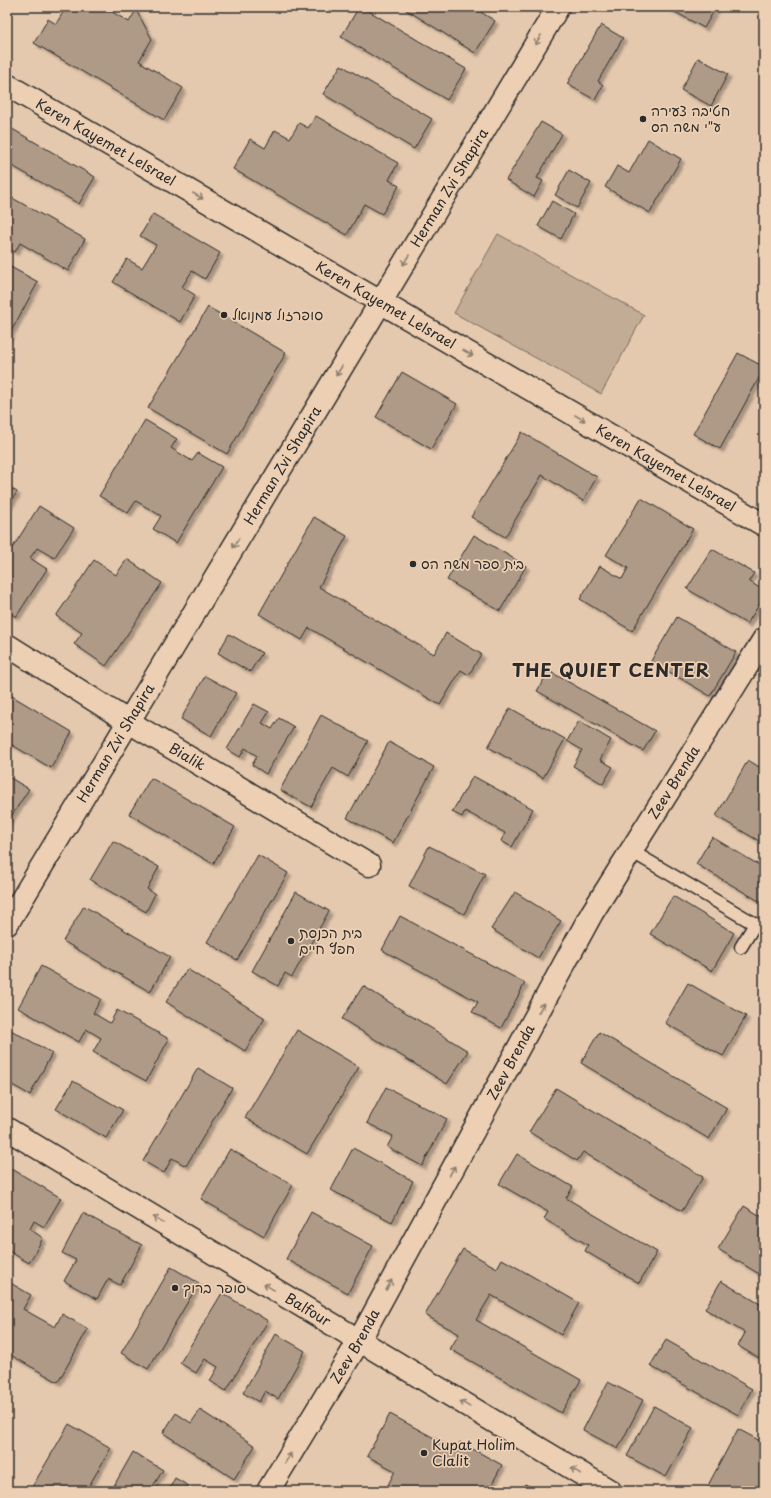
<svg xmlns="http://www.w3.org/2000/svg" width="771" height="1498" viewBox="0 0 771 1498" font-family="'Playpen Sans','Playpen Sans Hebrew',sans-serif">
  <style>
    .green { fill: #c3ac95; stroke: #776c60 }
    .building { fill: #af9a87; stroke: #2b2b2b; filter: url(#shadow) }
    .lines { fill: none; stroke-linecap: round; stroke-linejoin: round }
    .lane-casing { stroke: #2b2b2b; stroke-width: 15 }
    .street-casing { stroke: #2b2b2b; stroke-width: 25 }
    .lane { stroke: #edd0b3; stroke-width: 12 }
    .street { stroke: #edd0b3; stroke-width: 22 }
    .oneway { stroke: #8c7e6f }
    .poi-dot { fill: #2b2b2b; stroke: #edd0b3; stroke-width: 1.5 }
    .labels { text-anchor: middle; stroke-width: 3.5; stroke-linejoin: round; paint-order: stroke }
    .poi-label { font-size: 14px; fill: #2b2b2b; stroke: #edd0b3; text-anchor: start }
    .street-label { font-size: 14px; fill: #2b2b2b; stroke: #edd0b3 }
    .district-label { font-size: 18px; font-weight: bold; letter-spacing: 1px; fill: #2b2b2b; stroke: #edd0b3 }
  </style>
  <defs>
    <filter id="shadow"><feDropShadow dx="3.5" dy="3.5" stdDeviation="1" flood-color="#0004"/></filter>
  </defs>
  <rect width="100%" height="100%" fill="#e5c9ae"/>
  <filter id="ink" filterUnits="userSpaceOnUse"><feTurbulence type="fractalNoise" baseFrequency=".025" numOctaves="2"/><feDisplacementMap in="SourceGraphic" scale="8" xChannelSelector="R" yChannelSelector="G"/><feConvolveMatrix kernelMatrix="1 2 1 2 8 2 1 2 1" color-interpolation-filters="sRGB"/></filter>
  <g filter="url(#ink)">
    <path class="green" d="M498,234L644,315L601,394L454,313Z"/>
    <path class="building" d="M66,7H104L129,22L136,10L152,39L139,61L183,88L164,120L34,43L48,19L56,24Z
      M359,7H362L466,69L447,100L341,37Z
      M402,7H473L495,21L475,53Z
      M666,7H716L704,28Z
      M601,25L623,38L598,81L603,85L595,100L567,84Z
      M698,58L728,74L711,106L681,90Z
      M341,65L432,119L414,149L323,94Z
      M316,116L398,163L389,180L399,186L382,214L364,204L347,235L233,169L250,139L265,148L275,130L290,138L299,123L308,128Z
      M541,122L562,134L537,178L543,181L534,197L506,180Z
      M7,126L95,177L79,204L7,163Z
      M648,139L681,159L650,213L605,187L617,166L629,173Z
      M569,170L591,183L577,208L555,195Z
      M7,195L85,239L68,271L20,243L15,252L7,248Z
      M552,201L574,214L561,239L538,226Z
      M153,214L220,253L205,279L192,271L182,287L195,295L180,322L113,282L127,259L142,268L156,245L140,236Z
      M7,265L38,282L7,339Z
      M208,307L286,353L227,454L148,408Z
      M738,353L764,367V369L720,449L693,434Z
      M402,372L457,404L431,449L376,417Z
      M145,420L177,439L171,448L192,461L198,453L222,467L176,543L153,529L161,516L136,501L128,513L99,496Z
      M522,432L597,477L583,501L542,475L505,537L471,517Z
      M7,486L17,492L7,508Z
      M641,498L693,529L632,631L580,599L600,566L622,579L628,568L606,555Z
      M39,506L74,528L54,558L37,548L30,558L47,569L16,617L7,611V544L13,547Z
      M314,517L347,536L319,587L434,654L446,633L481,654L469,675L461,670L440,705L309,628L302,640L259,614Z
      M474,535L526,566L500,611L447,580Z
      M712,549L754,573L749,581L764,591V597L747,624L687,589Z
      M127,559L162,583L106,666L74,644L82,633L56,616L94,560L116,575Z
      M677,617L736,652L710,696L651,661Z
      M229,634L262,653L250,672L218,653Z
      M549,671L655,731L643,751L537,691Z
      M205,676L236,693L211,736L181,719Z
      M7,693L72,732L51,768L7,742Z
      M254,704L269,712L262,723L272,729L279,718L294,727L266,774L252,765L257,756L245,748L240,757L227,749Z
      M510,708L565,739L543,778L488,747Z
      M321,715L368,741L348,777L333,768L311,807L280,790Z
      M579,721L611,740L600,760L613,767L603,784L573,766L582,750L567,741Z
      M389,742L434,767L393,843L347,818Z
      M748,760L764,770V844L716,816Z
      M7,776L29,789L7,823Z
      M473,776L533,809L512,847L501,841L505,833L465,811L462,817L452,812Z
      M151,778L235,827L213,864L129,814Z
      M712,837L764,868V904L696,864Z
      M113,841L159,867L147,889L155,894L146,912L90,880Z
      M429,846L485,874L464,914L409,886Z
      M258,855L288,873L237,960L207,942Z
      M296,892L329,911L292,977L285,973L278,986L252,971Z
      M515,892L561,921L538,958L491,929Z
      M673,896L734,933L712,971L650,934Z
      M84,906L170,957L150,992L63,941Z
      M400,916L525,983L501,1028L472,1012L478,1002L382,950Z
      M41,966L101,999L93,1013L110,1023L117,1010L169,1039L146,1081L93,1052L101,1038L86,1029L79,1042L18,1008Z
      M187,969L265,1018L245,1051L166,1002Z
      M688,983L746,1016L723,1056L665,1023Z
      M363,986L468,1051L447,1084L342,1019Z
      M7,1028L52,1053L30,1095L7,1082Z
      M297,1030L359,1067L307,1154L245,1118Z
      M599,1032L727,1108L709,1139L581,1063Z
      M198,1068L232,1088L186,1166L172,1158L164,1173L143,1161Z
      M73,1081L123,1110L106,1138L56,1109Z
      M386,1087L447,1119L422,1166L387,1147L393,1136L367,1123Z
      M556,1088L703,1177L682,1211L583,1152L577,1161L529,1132Z
      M353,1148L413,1181L392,1222L331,1190Z
      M230,1149L293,1185L264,1236L201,1199Z
      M517,1154L573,1187L566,1198L657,1252L639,1283L585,1251L588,1245L544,1219L548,1212L499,1184Z
      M7,1166L61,1198L44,1227L34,1221L30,1229L43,1238L29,1263L7,1250Z
      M744,1206L764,1218V1277L718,1249Z
      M311,1212L373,1246L348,1293L286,1259Z
      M83,1213L142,1245L120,1285L108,1279L97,1299L64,1281L76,1260L62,1253Z
      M463,1249L497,1268L502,1259L579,1303L561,1335L491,1295L476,1320L581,1380L561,1413L450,1349L459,1334L425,1315Z
      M171,1267L199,1283L148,1369L121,1353Z
      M7,1281L31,1295L23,1309L55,1327L62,1314L88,1329L58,1382L7,1353Z
      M721,1281L760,1304L764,1298V1361L738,1346L745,1333L705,1309Z
      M222,1293L268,1321L226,1391L210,1381L218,1367L205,1359L196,1373L180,1363Z
      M276,1334L305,1351L278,1399L265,1391L259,1402L243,1393Z
      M666,1340L752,1389L738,1415L650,1366Z
      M608,1382L643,1400L618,1449L583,1430Z
      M654,1406L693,1428L666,1477L627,1456Z
      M200,1410L255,1446L234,1479L163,1433L176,1413L191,1423Z
      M390,1414L456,1450L460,1442L502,1465L491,1486L501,1491H385L395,1471L367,1456Z
      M69,1424L111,1448L86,1491H40L32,1487Z
      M738,1429L764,1443V1480L759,1489L758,1491H705Z
      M133,1452L163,1470L150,1491H111Z
      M175,1478L197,1491H168Z
      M525,1484L538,1491H521Z"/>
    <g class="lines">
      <defs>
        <path id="lane" d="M631,851L755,924L741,947"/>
        <g id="street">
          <path id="s1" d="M7,85L764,525"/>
          <path id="s2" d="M7,645L129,722L369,865"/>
          <path id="s3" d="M7,924L558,7"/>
          <path id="s4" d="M7,1129L610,1491"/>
          <path id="s5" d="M268,1491L359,1341L592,913L764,639"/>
        </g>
      </defs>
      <use href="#lane" class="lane-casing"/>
      <use href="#street" class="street-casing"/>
      <use href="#lane" class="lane"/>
      <use href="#street" class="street"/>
    </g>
    <defs><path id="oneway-shaft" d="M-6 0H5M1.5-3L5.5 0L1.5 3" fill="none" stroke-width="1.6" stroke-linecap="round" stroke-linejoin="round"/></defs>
    <g class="oneway">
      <use href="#oneway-shaft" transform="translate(538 40) rotate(121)"/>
      <use href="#oneway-shaft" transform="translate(198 196) rotate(30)"/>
      <use href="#oneway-shaft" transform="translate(406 260) rotate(121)"/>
      <use href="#oneway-shaft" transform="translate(468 353) rotate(30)"/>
      <use href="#oneway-shaft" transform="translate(339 371) rotate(121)"/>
      <use href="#oneway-shaft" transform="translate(580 418) rotate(30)"/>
      <use href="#oneway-shaft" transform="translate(236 543) rotate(121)"/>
      <use href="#oneway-shaft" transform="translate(541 1008) rotate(-61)"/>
      <use href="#oneway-shaft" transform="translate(452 1171) rotate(-61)"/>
      <use href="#oneway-shaft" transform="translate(158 1220) rotate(-149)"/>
      <use href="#oneway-shaft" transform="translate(389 1285) rotate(-61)"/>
      <use href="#oneway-shaft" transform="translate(269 1287) rotate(-149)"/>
      <use href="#oneway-shaft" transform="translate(465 1404) rotate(-149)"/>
      <use href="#oneway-shaft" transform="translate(288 1458) rotate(-59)"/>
      <use href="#oneway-shaft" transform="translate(576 1471) rotate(-149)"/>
    </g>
  </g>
  <g class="poi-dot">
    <circle cx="643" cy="119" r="4"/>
    <circle cx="224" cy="315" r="4"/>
    <circle cx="413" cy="564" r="4"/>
    <circle cx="291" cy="941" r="4"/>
    <circle cx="175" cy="1288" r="4"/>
    <circle cx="424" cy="1453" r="4"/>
  </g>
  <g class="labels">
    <g class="poi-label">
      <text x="651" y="116">חטיבה צעירה<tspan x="651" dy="16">ע"י משה הס</tspan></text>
      <text x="232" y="320">סופרזול עמנואל</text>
      <text x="421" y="569">בית ספר משה הס</text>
      <text x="299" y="938">בית הכנסת<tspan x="299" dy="16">חפץ חיים</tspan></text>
      <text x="183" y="1293">סופר ברוך</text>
      <text x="432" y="1450">Kupat Holim<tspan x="432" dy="16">Clalit</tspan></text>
    </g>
    <g class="street-label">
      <text dy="5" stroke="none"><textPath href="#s1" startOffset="114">Keren Kayemet LeIsrael</textPath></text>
      <text dy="5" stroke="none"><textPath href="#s3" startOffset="859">Herman Zvi Shapira</textPath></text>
      <text dy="5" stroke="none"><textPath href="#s1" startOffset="438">Keren Kayemet LeIsrael</textPath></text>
      <text dy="5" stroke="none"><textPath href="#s3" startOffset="535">Herman Zvi Shapira</textPath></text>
      <text dy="5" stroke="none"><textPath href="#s1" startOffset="762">Keren Kayemet LeIsrael</textPath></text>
      <text dy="5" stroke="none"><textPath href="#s3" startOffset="211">Herman Zvi Shapira</textPath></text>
      <text dy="5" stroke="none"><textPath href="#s2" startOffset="212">Bialik</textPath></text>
      <text dy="5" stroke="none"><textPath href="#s5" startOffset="817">Zeev Brenda</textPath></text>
      <text dy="5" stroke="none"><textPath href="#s5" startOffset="493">Zeev Brenda</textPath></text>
      <text dy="5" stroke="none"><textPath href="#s4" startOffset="351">Balfour</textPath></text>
      <text dy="5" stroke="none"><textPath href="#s5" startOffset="169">Zeev Brenda</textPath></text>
    </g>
    <g class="district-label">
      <text x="611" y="677">THE QUIET CENTER</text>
    </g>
  </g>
  <rect width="771" height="1498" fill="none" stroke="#edd0b3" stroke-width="24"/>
  <rect x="12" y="12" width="747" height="1474" fill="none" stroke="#2b2b2b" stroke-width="1.5" filter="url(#ink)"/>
</svg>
